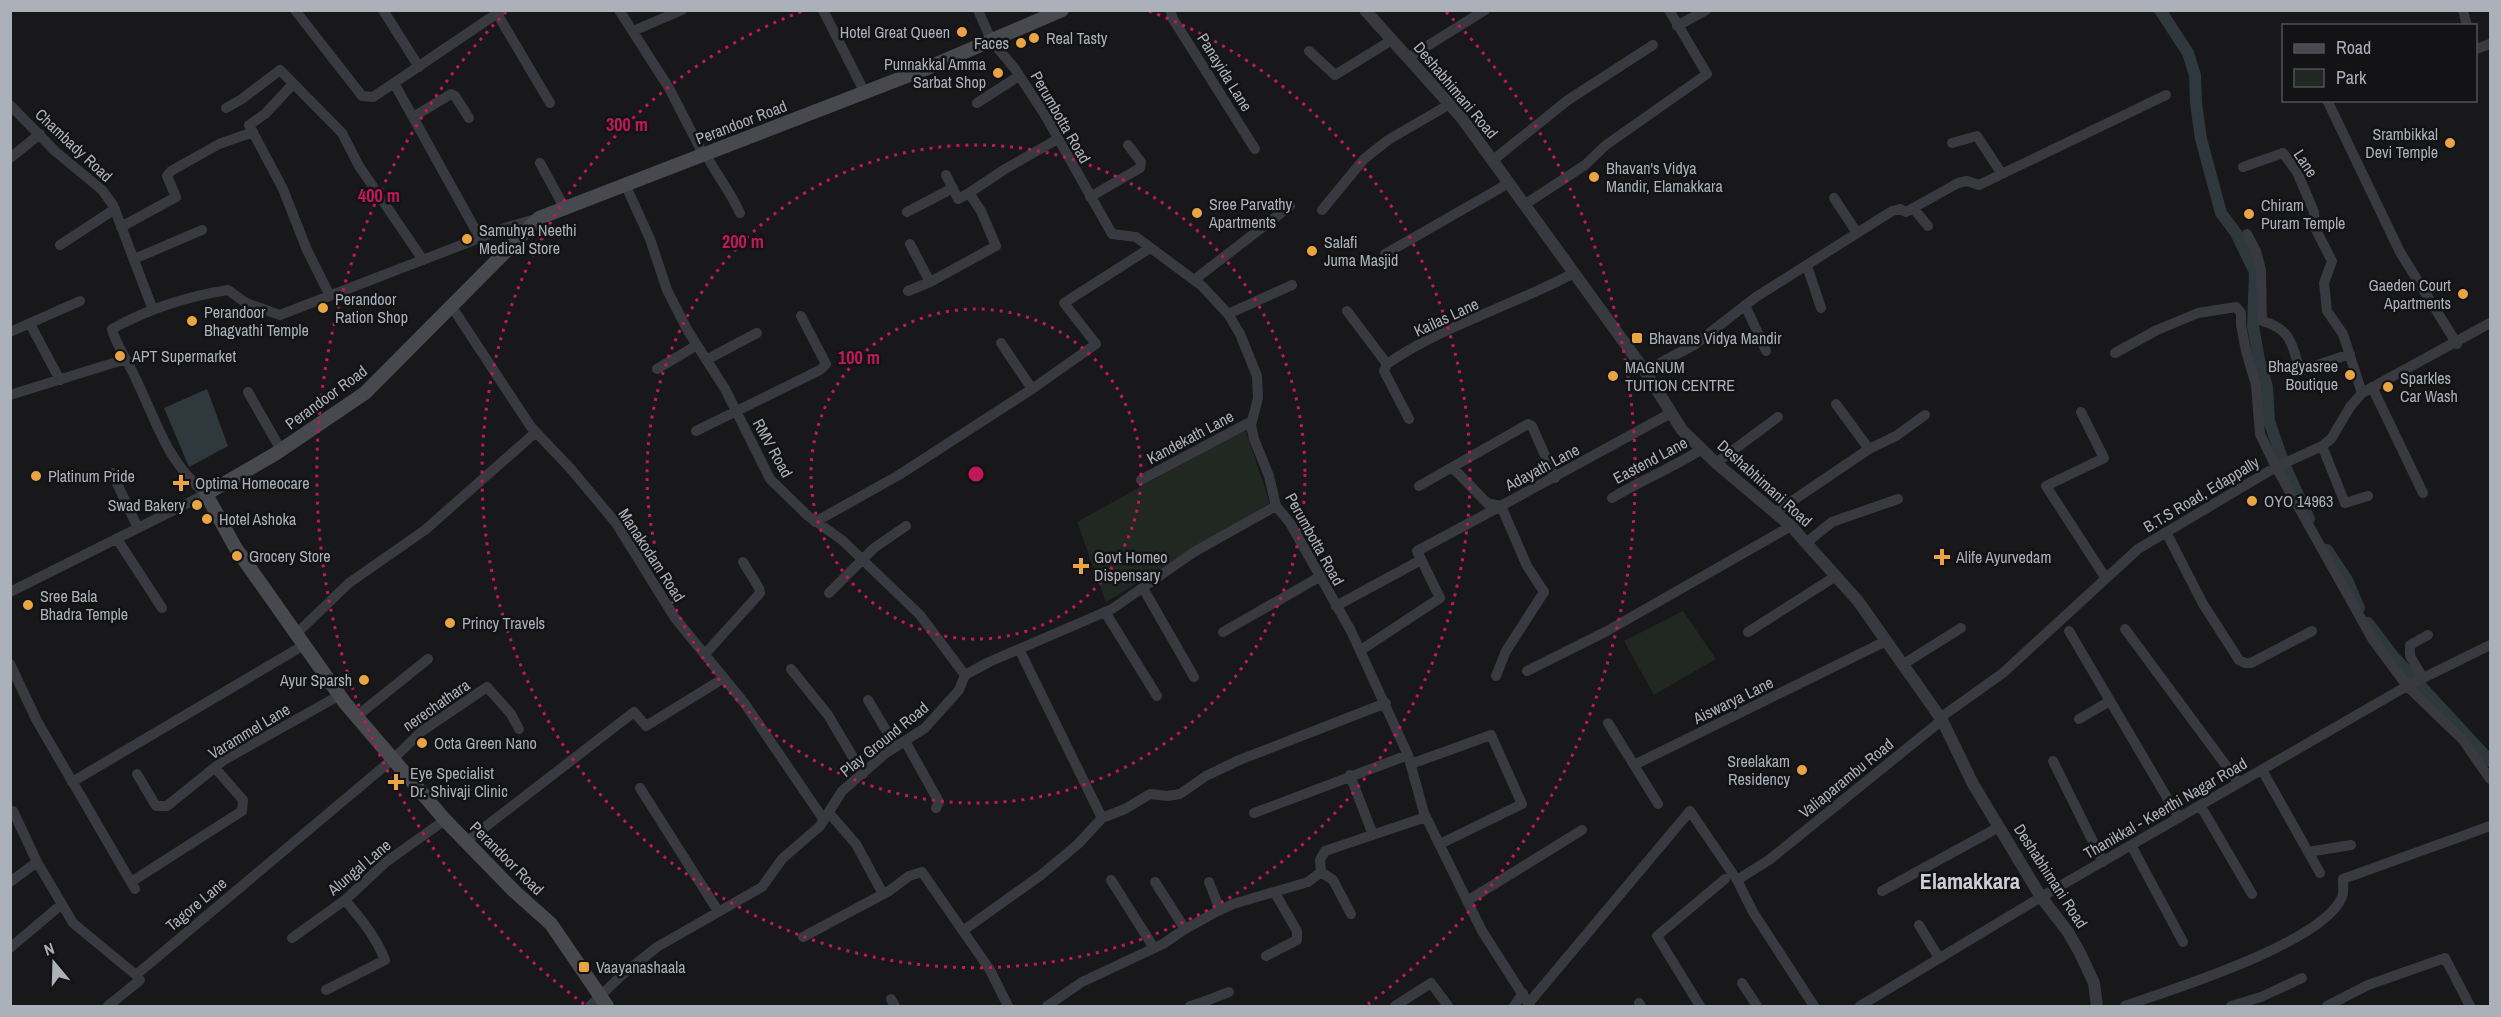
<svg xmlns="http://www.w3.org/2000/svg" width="2501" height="1017" viewBox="0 0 2501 1017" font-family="'Archivo Narrow',sans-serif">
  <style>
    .green { fill: #202821 }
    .water { fill: #2e383d }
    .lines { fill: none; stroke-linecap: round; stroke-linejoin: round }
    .canal { stroke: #2e383d; stroke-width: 12 }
    .minor { stroke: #393a3f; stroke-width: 10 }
    .tertiary { stroke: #393a3f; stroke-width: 12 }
    .secondary { stroke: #47494e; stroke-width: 14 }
    .ring { fill: none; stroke: #c2185b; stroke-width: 3; stroke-dasharray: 3 6 }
    .poi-dot { fill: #e8a542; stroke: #131315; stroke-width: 2 }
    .labels { text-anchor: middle; stroke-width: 5; stroke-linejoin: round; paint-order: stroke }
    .poi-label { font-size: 16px; fill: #abb0b9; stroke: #131315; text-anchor: start }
    .street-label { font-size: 16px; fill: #abb0b9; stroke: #131315 }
    .district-label { font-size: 22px; font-weight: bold; fill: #cccfd5; stroke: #131315 }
    .centre { fill: #c2185b; stroke: #131315; stroke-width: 3 }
    .ring-label { font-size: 18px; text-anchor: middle; font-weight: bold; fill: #c2185b; stroke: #131315; stroke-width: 5; stroke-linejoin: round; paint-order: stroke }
  </style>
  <rect width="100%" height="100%" fill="#18181a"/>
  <path class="green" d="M1245,429L1270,503L1106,602L1077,522Z
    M1683,611L1716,659L1654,695L1624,641Z"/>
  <path class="water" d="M207,389L228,446L189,467L164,408Z"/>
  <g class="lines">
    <path class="canal" d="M2160,10L2188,53L2195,75L2196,103L2201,139L2221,213L2236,233L2255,272L2253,326L2259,360L2267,387L2269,421L2284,464L2309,519
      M2327,550L2347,580L2359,608
      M2368,623L2393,656L2490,761"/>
    <path class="minor" d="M295,10L362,96L373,97L394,83
      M383,10L419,67
      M495,10L550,103
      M619,10L669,88L703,154
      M823,10L865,93
      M978,10L991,40L1015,69L1045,115L1112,234L1136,237L1202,286L1228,314L1240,334L1257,376L1258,398L1251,425L1254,439L1269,476L1276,506L1290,523L1351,631L1408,755L1424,813L1482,931L1530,1006
      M1170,10L1173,19L1255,149
      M2463,10L2467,26
      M1677,26L1706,10
      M633,31L682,10
      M2476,49L2490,44
      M1309,51L1335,75L1392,40
      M1408,58L1485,10
      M293,84L265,114L249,125L283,189L307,250L330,296
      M2327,100L2400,252L2457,344
      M977,103L1019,76
      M10,105L55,151L102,190L113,205L153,310
      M226,108L242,99L280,70L342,133L359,166L423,260
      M413,117L451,94L455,96L469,118
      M1952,143L1977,136L2002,174
      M705,153C716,174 730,191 740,213
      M10,158L40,134
      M1492,161L1568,100L1653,45
      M540,163L564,207
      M2243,167L2283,153L2297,172L2314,212L2315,228L2332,261L2324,283L2327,311L2343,334L2362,393
      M946,175L958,199L969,193
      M625,184L650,239L667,290L688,331L725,389L770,479L808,516L842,540L920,615L965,675
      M1090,197L1140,168L1141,162L1128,145
      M1834,198L1857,233
      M1524,205L1585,165L1606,145L1707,74L1669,10
      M1913,208L1928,226
      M1322,210L1364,159L1388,140L1450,104
      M907,212L953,188
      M121,227L176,197L167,176L171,171L219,144L253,132
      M2247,234L2256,251L2261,270L2262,321C2292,329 2292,345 2300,371L2350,354
      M480,238L394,83L502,10
      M910,244L930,282
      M60,245L115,209
      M1385,254L1509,183
      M134,259L202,230
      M1807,266L1821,308
      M1194,280L1290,206
      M908,291L930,282L996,246L981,211L969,193L1005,169L1058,139
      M1745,305L1766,351
      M452,307L531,427L570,468L616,523L675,618L745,704L824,820
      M1347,311L1387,364
      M1228,314L1292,285
      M30,324L60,380
      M10,332L80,301
      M1001,343L1032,389L1096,344L1064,303L1150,248
      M2115,353L2157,330L2198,313L2236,307L2241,313V325L2246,351L2256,385L2260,434L2276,467L2373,640L2407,686L2463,740L2490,779
      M706,360L757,333
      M657,369L697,345
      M1645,371L1694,345L1756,297L1892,211L1900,209L1906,212L1958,183L1967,181L1979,185L2166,95
      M2372,387L2423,493
      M248,392L281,450
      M10,395L126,359
      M1836,404L1869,449
      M2081,412L2104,458L2046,486L2105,577
      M1409,419L1384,371L1387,364C1440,327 1514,305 1574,273
      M696,431L820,370L826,364L801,316
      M2322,446L2345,503L2368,496
      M1716,463L1778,417
      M1453,468L1487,503L1501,506
      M112,473L138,528
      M1141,480L1252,421
      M1419,486L1528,424L1532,426L1555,478
      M1612,498C1642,480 1674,467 1702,449
      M1776,512L1869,449L1896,436L1925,415
      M815,522L899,475L1032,389
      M2166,532L2203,604L2239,660L2245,663H2251L2312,631
      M117,539L162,608
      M1806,543L1832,522L1898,499
      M1143,588L1194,677
      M10,592L206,494C164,459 156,418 132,371C125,356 116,345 112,329C148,309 189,296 228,290L246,303L280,315L508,227L539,218
      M829,593L874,548L906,526
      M1336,606L1421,560
      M1105,612L1157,696
      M2125,629L2239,783
      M2069,631L2179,818
      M1223,632L1321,576
      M1748,632L1836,576
      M296,634L349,583L425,530L536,432
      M1019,649L1102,818
      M1361,650L1440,598L1417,551L1501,506
      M705,654L760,593L759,588L743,562
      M10,664L37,721L135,889
      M1902,665L1961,628
      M791,669L828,715L863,774
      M1527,671L1607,631L1791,526
      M1496,676L1506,651L1544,592L1527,566L1501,506L1671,413
      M2423,678L2410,656V645L2428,635
      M868,700L896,747
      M357,716L428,659
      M2079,719L2110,701
      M1608,723L1634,765
      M905,741L939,802L936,808
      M2053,761L2103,862
      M1411,764L1491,735L1522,804L1440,844
      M2262,770L2320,873
      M137,774L156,806H167L224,760L340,695
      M1350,775L1373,835
      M72,782L304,645
      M640,788L718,911
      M1658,804L1634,765L1886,641
      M2200,805L2252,894
      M10,812L13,811L37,862L73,923L136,975L393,759L422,731L487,687L511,714L519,729
      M829,813L856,844L883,894
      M1254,813L1408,755
      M467,841L634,712L646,726L724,678
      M2131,845L2183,942
      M2308,852L2351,845
      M1321,872L1333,880L1351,914
      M1111,880L1154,948
      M10,882L37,862
      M131,882L242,811L243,800L215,768
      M1155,882L1185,929
      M1209,882L1220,910
      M1882,891L1999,827
      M1467,901L1582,830
      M1919,925L1939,958
      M964,930L1041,875L1078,844L1102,818L1125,809L1150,794L1167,796L1180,794L1206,776L1237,761L1386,703
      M803,937L889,891L909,876L922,872L990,970L1008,1006
      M292,938L345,900L386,862L445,820
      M10,948L62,904
      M1266,956L1297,940V931L1275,893
      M1742,983L1757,1006
      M326,990L385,960C376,937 361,919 345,900
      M891,999L895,1006
      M1203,1002L1229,992
      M1639,1003L1641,1006
      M1528,1004L1690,811L1737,880
      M108,1006L140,980L136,975
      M590,1006L622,975L657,947L762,887L782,859L820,826L842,791L886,753L925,728L959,690L965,675L989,662L1112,609L1194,552L1276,506
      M1047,1006L1082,982L1163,944L1182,931L1214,913L1233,904L1308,882L1321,872L1320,860L1325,851L1426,817
      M1190,1006L1203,1002L1206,1006
      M1395,1006L1431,983L1448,1006
      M1514,1006L1523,993
      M1700,1006L1657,936L1725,879
      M1814,1006L1753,912L1737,880L1769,860L1942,720L1944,715L2003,673L2138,549L2276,467L2322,446L2331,439L2350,407L2362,393L2490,323
      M1860,1006L2041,897L2407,686L2490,645
      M2125,1006C2173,989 2323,943 2342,897C2344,892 2343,884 2343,879L2490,826
      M2231,1006L2261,997L2302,978
      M2327,1006L2368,985L2445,958L2470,1006"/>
    <path class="tertiary" d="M1365,10L1461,117L1645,371L1682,430L1716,463L1791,526L1858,601L1942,720L1973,784L2041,897L2068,932L2080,953L2094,983L2097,1006"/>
    <path class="secondary" d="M607,1006L551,924L514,891L445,820L345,703L235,547L206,494L275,454L365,393L539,218L925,69L1062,10"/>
  </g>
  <g class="ring">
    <circle cx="976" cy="474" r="165"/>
    <circle cx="976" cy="474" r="329"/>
    <path d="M1149 11A494 494 0 1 1 803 11"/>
    <path d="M584 1004A659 659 0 0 1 506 12M1446 12A659 659 0 0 1 1368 1004"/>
  </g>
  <g class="poi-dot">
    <circle cx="962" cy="32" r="6"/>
    <circle cx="1034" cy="38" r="6"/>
    <circle cx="1021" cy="43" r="6"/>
    <circle cx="998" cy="73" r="6"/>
    <circle cx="2450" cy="143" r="6"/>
    <circle cx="1594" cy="177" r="6"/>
    <circle cx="1197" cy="213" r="6"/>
    <circle cx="2249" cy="214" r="6"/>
    <circle cx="467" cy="239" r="6"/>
    <circle cx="1312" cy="251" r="6"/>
    <circle cx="2463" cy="294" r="6"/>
    <circle cx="323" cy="308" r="6"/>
    <circle cx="192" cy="321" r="6"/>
    <rect x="1631" y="332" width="12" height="12" rx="3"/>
    <circle cx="120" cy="356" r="6"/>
    <circle cx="2350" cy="375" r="6"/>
    <circle cx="1613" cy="376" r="6"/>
    <circle cx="2388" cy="387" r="6"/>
    <circle cx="36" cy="476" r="6"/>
    <path d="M178 474h6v6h6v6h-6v6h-6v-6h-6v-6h6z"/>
    <circle cx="2252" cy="501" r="6"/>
    <circle cx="197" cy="505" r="6"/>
    <circle cx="207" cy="519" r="6"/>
    <circle cx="237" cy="556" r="6"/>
    <path d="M1939 548h6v6h6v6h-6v6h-6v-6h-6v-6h6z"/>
    <path d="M1078 557h6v6h6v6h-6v6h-6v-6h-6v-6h6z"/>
    <circle cx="28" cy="605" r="6"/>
    <circle cx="450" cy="623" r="6"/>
    <circle cx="364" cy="680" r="6"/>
    <circle cx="422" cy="743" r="6"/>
    <circle cx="1802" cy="770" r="6"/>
    <path d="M393 773h6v6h6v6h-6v6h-6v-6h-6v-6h6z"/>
    <rect x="578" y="961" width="12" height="12" rx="3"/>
  </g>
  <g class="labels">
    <g class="poi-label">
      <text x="950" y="38" text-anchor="end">Hotel Great Queen</text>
      <text x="1046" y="44">Real Tasty</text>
      <text x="1009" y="49" text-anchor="end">Faces</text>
      <text x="986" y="70" text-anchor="end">Punnakkal Amma<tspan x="986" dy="18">Sarbat Shop</tspan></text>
      <text x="2438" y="140" text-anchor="end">Srambikkal<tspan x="2438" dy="18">Devi Temple</tspan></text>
      <text x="1606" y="174">Bhavan's Vidya<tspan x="1606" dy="18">Mandir, Elamakkara</tspan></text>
      <text x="1209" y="210">Sree Parvathy<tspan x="1209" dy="18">Apartments</tspan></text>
      <text x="2261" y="211">Chiram<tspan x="2261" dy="18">Puram Temple</tspan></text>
      <text x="479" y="236">Samuhya Neethi<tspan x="479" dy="18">Medical Store</tspan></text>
      <text x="1324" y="248">Salafi<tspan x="1324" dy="18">Juma Masjid</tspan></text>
      <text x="2451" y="291" text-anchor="end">Gaeden Court<tspan x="2451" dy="18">Apartments</tspan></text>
      <text x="335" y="305">Perandoor<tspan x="335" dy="18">Ration Shop</tspan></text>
      <text x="204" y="318">Perandoor<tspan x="204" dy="18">Bhagvathi Temple</tspan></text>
      <text x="1649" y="344">Bhavans Vidya Mandir</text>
      <text x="132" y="362">APT Supermarket</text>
      <text x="2338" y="372" text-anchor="end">Bhagyasree<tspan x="2338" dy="18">Boutique</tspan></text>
      <text x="1625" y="373">MAGNUM<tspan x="1625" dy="18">TUITION CENTRE</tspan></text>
      <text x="2400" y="384">Sparkles<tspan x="2400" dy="18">Car Wash</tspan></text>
      <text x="48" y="482">Platinum Pride</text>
      <text x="195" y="489">Optima Homeocare</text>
      <text x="2264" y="507">OYO 14963</text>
      <text x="185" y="511" text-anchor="end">Swad Bakery</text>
      <text x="219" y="525">Hotel Ashoka</text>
      <text x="249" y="562">Grocery Store</text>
      <text x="1094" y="563">Govt Homeo<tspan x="1094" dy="18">Dispensary</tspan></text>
      <text x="1956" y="563">Alife Ayurvedam</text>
      <text x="40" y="602">Sree Bala<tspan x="40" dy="18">Bhadra Temple</tspan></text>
      <text x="462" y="629">Princy Travels</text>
      <text x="352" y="686" text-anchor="end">Ayur Sparsh</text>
      <text x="434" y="749">Octa Green Nano</text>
      <text x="1790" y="767" text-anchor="end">Sreelakam<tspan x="1790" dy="18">Residency</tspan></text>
      <text x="410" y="779">Eye Specialist<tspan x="410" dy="18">Dr. Shivaji Clinic</tspan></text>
      <text x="596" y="973">Vaayanashaala</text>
    </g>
    <g class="street-label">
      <text transform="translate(1225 72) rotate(58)" y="6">Panayida Lane</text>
      <text transform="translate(1456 90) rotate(50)" y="6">Deshabhimani Road</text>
      <text transform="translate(1061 117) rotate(60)" y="6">Perumbotta Road</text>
      <text transform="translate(741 122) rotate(-21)" y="6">Perandoor Road</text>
      <text transform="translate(74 145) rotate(43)" y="6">Chambady Road</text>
      <text transform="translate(2306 163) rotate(57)" y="6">Lane</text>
      <text transform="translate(1446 317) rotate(-25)" y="6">Kailas Lane</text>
      <text transform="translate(326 397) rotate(-36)" y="6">Perandoor Road</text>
      <text transform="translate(1190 437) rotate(-28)" y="6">Kandekath Lane</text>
      <text transform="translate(773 448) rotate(61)" y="6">RMV Road</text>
      <text transform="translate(1650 460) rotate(-28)" y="6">Eastend Lane</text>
      <text transform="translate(1542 467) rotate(-28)" y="6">Adayath Lane</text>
      <text transform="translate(1765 483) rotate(42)" y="6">Deshabhimani Road</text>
      <text transform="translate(2201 494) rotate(-31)" y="6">B.T.S Road, Edappally</text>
      <text transform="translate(1315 539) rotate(61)" y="6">Perumbotta Road</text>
      <text transform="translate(652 555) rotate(57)" y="6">Manakodam Road</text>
      <text transform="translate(1733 700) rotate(-26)" y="6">Aiswarya Lane</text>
      <text transform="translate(436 705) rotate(-35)" y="6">nerechathara</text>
      <text transform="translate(249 731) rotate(-31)" y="6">Varammel Lane</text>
      <text transform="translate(884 739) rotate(-39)" y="6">Play Ground Road</text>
      <text transform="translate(1846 778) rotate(-39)" y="6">Valiaparambu Road</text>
      <text transform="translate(2165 808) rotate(-30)" y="6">Thanikkal - Keerthi Nagar Road</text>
      <text transform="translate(507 858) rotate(45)" y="6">Perandoor Road</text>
      <text transform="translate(359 867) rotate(-40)" y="6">Alungal Lane</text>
      <text transform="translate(2051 876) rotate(57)" y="6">Deshabhimani Road</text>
      <text transform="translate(196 904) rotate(-40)" y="6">Tagore Lane</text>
    </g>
    <g class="district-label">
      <text x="1970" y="889">Elamakkara</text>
    </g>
  </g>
  <circle cx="976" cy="474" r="9" class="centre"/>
  <g class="ring-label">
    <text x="627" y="131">300 m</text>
    <text x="379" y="202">400 m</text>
    <text x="743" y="248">200 m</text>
    <text x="859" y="364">100 m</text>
  </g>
  <rect width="2501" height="1017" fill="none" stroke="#abb0b9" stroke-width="24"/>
  <rect x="2282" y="24" width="195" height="78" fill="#131315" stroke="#505257" stroke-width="1.5"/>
  <rect x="2294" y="44" width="30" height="9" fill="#47494e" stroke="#505257" stroke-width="1.5"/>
  <text x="2336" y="54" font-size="18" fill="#abb0b9">Road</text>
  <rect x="2294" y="69" width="30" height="18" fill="#202821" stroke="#505257" stroke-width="1.5"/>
  <text x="2336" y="84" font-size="18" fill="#abb0b9">Park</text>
  <g transform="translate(54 963) rotate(341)" stroke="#131315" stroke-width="4.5" paint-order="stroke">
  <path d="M0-4.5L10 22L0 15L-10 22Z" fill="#abb0b9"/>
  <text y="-9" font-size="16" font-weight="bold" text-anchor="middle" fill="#abb0b9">N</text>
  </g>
</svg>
